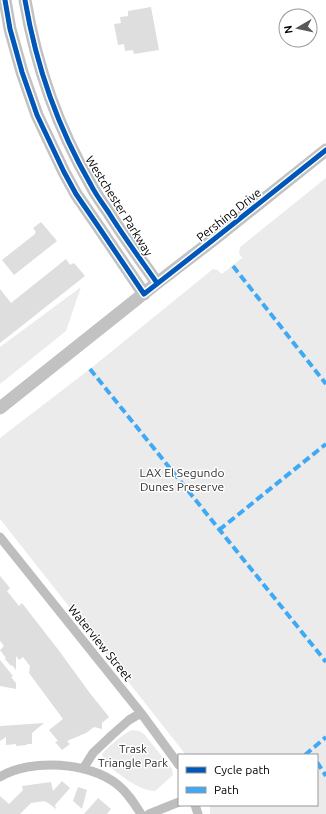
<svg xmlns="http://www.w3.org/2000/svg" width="326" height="814" viewBox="0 0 326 814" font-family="Ubuntu,sans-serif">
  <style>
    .green { fill: #ebebeb }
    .building { fill: #dedede }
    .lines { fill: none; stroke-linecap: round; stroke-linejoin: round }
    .minor { stroke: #bebebe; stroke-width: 9 }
    .secondary { stroke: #c2c2c2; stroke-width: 13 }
    .quiet { stroke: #3fa9f5; stroke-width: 4; stroke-dasharray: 8 4; stroke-linecap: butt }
    .cycleway-casing { stroke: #fff; stroke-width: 8 }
    .cycleway { stroke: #0057b8; stroke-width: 5 }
    .labels { text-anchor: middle; stroke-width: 3; stroke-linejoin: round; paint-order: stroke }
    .street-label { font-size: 12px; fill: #000; stroke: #fff }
    .park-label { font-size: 12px; fill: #313131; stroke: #fff }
  </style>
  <rect width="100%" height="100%" fill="#fff"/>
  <path class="green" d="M326,178V814H210V805H317V755H186L0,519V438L90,369L213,269L217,270L222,274L242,258L239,253L240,247Z
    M81,287L66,331L0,384V347Z
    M132,730L139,731L144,734L172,769L173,775L155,791C137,790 121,775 107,765L104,760L102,754C109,746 123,734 132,730Z"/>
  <path class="building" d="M151,7L159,50L134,54L133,50L125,51L124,44L118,45L114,24L121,23L120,17L128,16V11Z
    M41,222L57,241L14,275L2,260L35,234V233L36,232L33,228Z
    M66,259L70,265L74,263L85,276L0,343V289L11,303Z
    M0,576L10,588L7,591L19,606L22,603L60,652L89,692L109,717L102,723V729L94,727L86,733L67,741L70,744L62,750L55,742L58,741L49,730L63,719L29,673L30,666L23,657L19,660L16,656V670L12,665L11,666L5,659L6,658L0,650L4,646L0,641Z
    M0,660L13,676L11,677L16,683V689L0,686Z
    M44,723L32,733V744H27V745L16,746V744L6,745V737L0,741V726Z
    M62,781L70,788L55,805L56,809L47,802V803L45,801L31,803L20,814H0V796L9,804L23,790L22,786L51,782L53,791Z
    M78,787L87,790L82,809L73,801Z
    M98,798L111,809L107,814H84Z"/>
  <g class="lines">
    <path class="minor" d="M0,537L141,713L179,765
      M83,769L93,753L112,735L129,720L141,713
      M0,777C30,758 91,762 118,785C128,793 134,803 141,814
      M195,805L198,814
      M149,814L179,802"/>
    <path class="secondary" d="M5,0L10,29L22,72L37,115L64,172L76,194L98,226L144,294
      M25,0C36,65 58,128 91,185C96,195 103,204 109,213C124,237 141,260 157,283
      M0,408L157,283L213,240L326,150"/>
    <path class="quiet" d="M233,266L326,384
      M90,369L326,662
      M219,530L326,444
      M305,755L326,737
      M317,762L326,776"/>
    <defs>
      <path id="cycleway" d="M5,0L10,29L22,72L37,115L64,172L76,194L98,226L144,294L213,240L326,150
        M25,0C36,65 58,128 91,185C96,195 103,204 109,213C124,237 141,260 157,283"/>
    </defs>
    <use href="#cycleway" class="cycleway-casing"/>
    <use href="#cycleway" class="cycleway"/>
  </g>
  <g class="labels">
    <g class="street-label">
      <text transform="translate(119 206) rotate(58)" y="4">Westchester Parkway</text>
      <text transform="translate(229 215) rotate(-38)" y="4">Pershing Drive</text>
      <text transform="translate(100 643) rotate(51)" y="4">Waterview Street</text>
    </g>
    <g class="park-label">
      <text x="182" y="477">LAX El Segundo<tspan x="182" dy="14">Dunes Preserve</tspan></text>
      <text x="133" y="753">Trask<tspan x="133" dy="14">Triangle Park</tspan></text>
    </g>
  </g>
  <rect x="178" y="754" width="140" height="52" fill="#ffffff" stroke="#999999"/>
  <rect x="186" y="767" width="20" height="6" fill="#0057b8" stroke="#999999"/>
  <text x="214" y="774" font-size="12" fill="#000000">Cycle path</text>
  <rect x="186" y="787" width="20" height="6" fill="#3fa9f5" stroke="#999999"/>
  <text x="214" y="794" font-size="12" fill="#000000">Path</text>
  <g transform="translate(298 28) rotate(261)"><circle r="19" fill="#ffffff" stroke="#999999"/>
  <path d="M0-3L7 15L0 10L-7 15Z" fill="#595959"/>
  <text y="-6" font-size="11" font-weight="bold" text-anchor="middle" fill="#000000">N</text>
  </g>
</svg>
